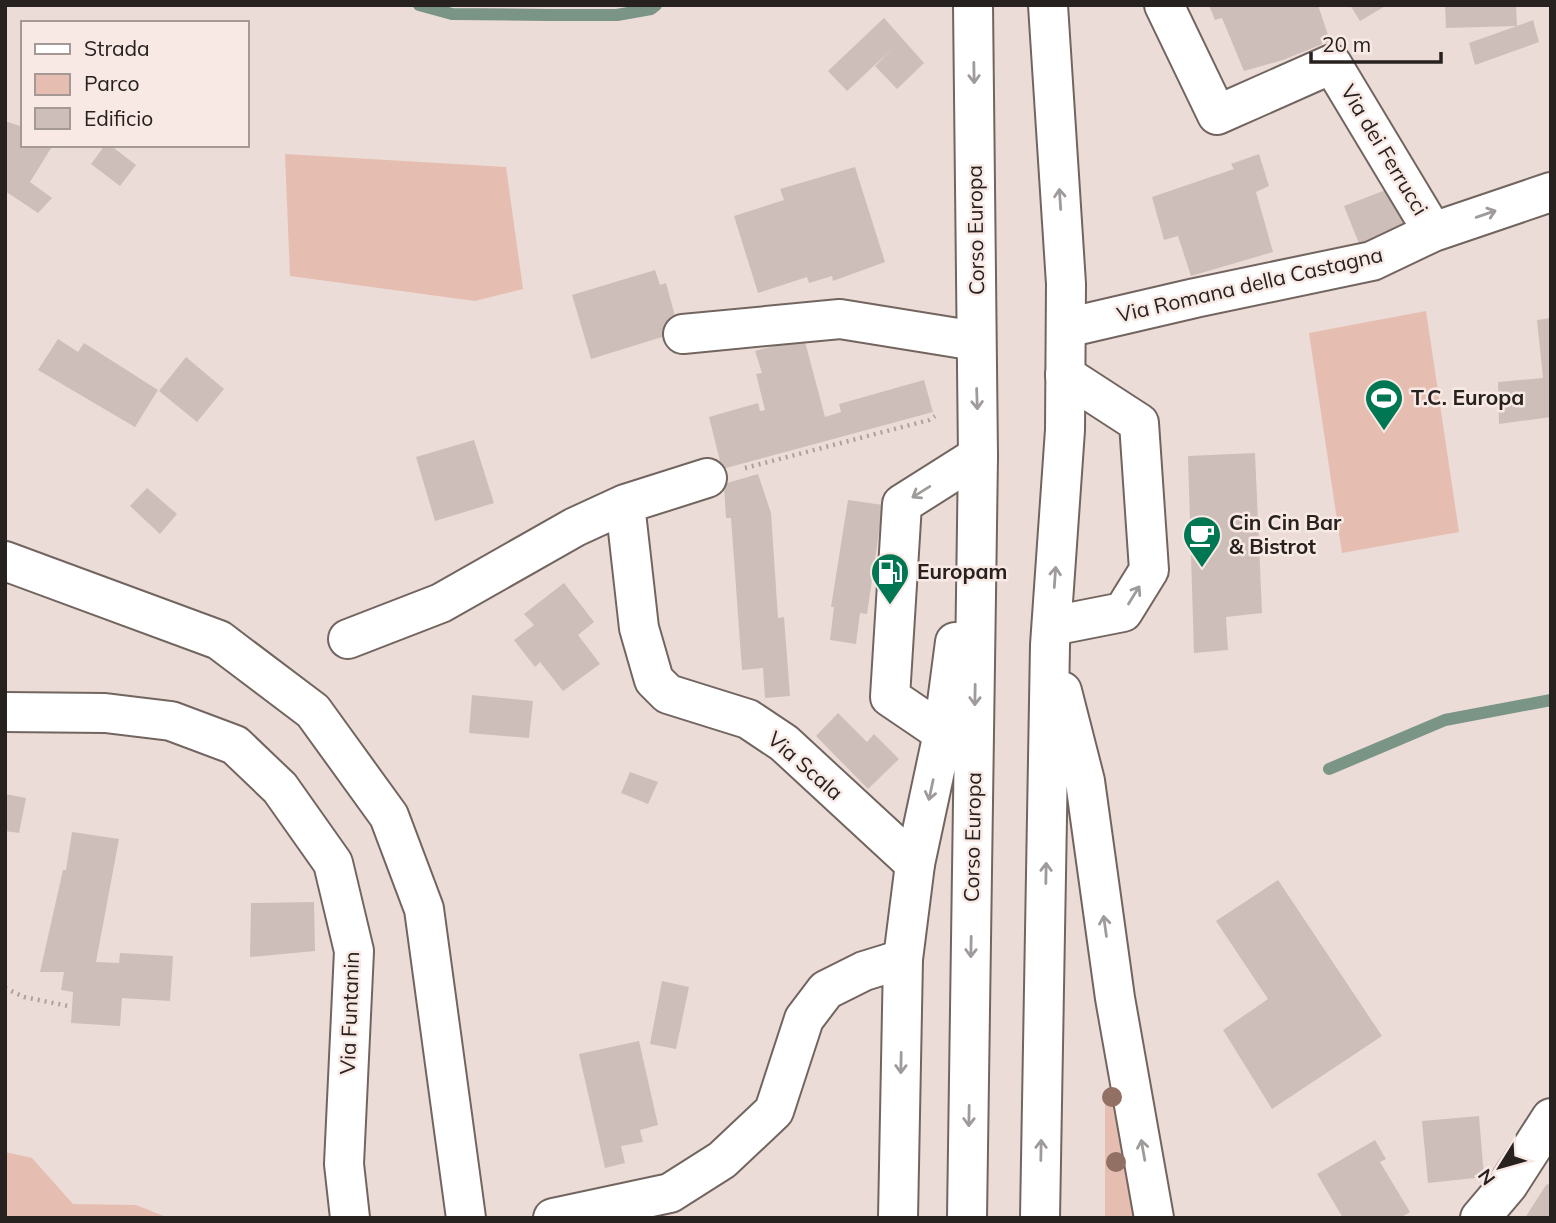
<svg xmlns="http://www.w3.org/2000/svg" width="1556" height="1223" viewBox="0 0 1556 1223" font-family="Mulish,sans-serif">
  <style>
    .green { fill: #e6beb1 }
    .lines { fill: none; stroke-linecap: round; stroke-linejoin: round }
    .stream { stroke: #7a9486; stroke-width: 12 }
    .building { fill: #cdbeb9 }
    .minor-casing { stroke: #726560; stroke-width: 42 }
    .major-casing { stroke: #726560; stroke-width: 42 }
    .highway-casing { stroke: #726560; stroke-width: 42 }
    .path { stroke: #aea19d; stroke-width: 4.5; stroke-dasharray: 2 5; stroke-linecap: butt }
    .minor { stroke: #fff; stroke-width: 38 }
    .major { stroke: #fff; stroke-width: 38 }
    .highway { stroke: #fff; stroke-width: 38 }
    .tree { fill: #927064 }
    .oneway { stroke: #9e9b9a }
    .labels { text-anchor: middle; stroke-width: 5; stroke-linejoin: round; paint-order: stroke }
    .street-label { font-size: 21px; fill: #27211f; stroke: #f8e9e4 }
    .poi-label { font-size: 21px; font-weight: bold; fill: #27211f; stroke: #f8e9e4; text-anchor: start }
  </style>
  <rect width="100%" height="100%" fill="#ebdcd7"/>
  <path class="green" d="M285,154L506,167L523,289L475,301L290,276Z
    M1426,311L1459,532L1342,553L1309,333Z
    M1120,1085L1137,1218H1105V1090Z
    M5,1152L32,1158L73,1204L136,1205L169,1218H5Z"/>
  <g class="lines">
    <path class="stream" d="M419,5L452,14L549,15H617L651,9L656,5
      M1329,769L1445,720L1551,700"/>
  </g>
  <path class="building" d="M1209,5H1318L1330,41L1283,60L1244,71L1222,18L1215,20Z
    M1350,5H1387L1360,21Z
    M1445,5H1516L1517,26L1533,20L1539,42L1475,65L1469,43L1517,26L1446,28Z
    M884,18L924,63L897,89L875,66L894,47L847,91L828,71Z
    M5,121L23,127V145H53L30,182L52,198L38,213L5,191Z
    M105,145H110L136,165L120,186L91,164Z
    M1259,154L1269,186L1256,192L1273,252L1191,276L1178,236L1164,240L1152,197L1234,169L1231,164Z
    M855,167L885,262L833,281L832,276L809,283L807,277L758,293L734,216L784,200L780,189Z
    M1396,186L1420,231L1364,256L1344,206Z
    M655,270L660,285L666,283L675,316L670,317L675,333L591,359L572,295Z
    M1551,318V417L1499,424L1498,382L1543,378L1537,320Z
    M804,338L825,417L841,412L839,404L924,380L933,412L722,469L709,417L758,403L760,411L765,410L756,374L762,373L755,351Z
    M58,339L78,352L84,343L158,390L135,427L38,370Z
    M186,357L224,389L197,422L159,391Z
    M474,440L494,503L435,521L416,457Z
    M1255,453L1262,613L1226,617L1228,650L1194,653L1188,456Z
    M758,474L771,513L778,618L784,617L790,696L765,698L763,668L742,670L731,518H726L724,484Z
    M147,488L177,514L160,534L130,506Z
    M848,500L883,505L867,614L860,613L856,644L830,640L834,607H831Z
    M564,583L594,622L578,635L600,664L563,691L540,662L535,667L514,640L534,625L524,614Z
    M472,695L533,701L529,738L469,733Z
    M838,713L867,742L874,734L899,759L868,789L816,736Z
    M630,772L658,782L648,804L621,793Z
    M5,794L26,798L19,833L5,831Z
    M72,832L119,839L96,962L119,963L120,953L173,956L170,1001L122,998L120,1026L71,1023L73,992L61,990L64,972H40L63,870H66Z
    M1278,880L1382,1036L1272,1109L1223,1030L1268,999L1216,921Z
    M314,902L315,951L250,957L251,903Z
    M662,981L689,987L676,1049L650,1044Z
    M639,1041L658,1125L640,1130L643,1142L621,1146L625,1163L605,1168L579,1054Z
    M1479,1116L1484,1177L1428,1183L1422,1121Z
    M1375,1140L1386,1159L1380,1162L1410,1212L1400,1218H1343L1317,1174Z
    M1551,1183V1218H1525L1546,1185Z"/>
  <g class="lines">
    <defs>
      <path id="minor" d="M1164,5L1217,115L1332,64L1433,232
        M1066,328L1195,298L1372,261L1433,232L1551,192
        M683,334L840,319L976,341
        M625,504L707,478
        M1052,626L1123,612L1149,570L1139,423L1065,375
        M348,639L441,603L575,527L625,504L639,628L654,680L668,694L748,719L784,743L915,864
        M5,712L105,713L171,721L235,745L280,788L333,863L354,951L344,1164L350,1218
        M943,733L890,697L902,504L978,456
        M553,1218L670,1193L722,1160L774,1111L804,1019L826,990L864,971L903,959
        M1480,1218L1508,1185L1551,1118"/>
      <path id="major" d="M1062,691L1085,781L1115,998L1154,1218
        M898,1218L903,959L915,864L943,733L955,642
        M967,1218L978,456L973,5
        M1040,1218L1050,645L1065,430L1066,284L1048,5"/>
      <path id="highway" d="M5,561L219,640L313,711L389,816L424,909L466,1218"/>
    </defs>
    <use href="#minor" class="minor-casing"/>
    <use href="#major" class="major-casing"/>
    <use href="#highway" class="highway-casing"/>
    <path class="path" d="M745,468L929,420L935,416
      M5,988L24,997L68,1006"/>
    <use href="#minor" class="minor"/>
    <use href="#major" class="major"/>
    <use href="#highway" class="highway"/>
  </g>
  <g class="tree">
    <circle cx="1112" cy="1097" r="10"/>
    <circle cx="1116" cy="1162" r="10"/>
  </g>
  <defs><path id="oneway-shaft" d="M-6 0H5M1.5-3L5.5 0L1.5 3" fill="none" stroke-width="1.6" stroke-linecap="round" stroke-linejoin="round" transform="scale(1.75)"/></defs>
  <g class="oneway">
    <use href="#oneway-shaft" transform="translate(974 73) rotate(89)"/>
    <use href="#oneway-shaft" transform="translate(1060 199) rotate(-94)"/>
    <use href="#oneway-shaft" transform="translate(1486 214) rotate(-19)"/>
    <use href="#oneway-shaft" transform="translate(977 399) rotate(88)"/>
    <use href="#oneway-shaft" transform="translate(921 492) rotate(148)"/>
    <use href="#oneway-shaft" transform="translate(1055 577) rotate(-86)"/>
    <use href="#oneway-shaft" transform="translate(1134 595) rotate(-58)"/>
    <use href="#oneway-shaft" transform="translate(975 695) rotate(91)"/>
    <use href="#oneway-shaft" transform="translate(931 790) rotate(102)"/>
    <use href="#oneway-shaft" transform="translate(1046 873) rotate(-89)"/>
    <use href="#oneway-shaft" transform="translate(1105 926) rotate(-98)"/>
    <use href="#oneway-shaft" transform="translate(971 947) rotate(91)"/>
    <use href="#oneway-shaft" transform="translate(901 1063) rotate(91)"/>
    <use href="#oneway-shaft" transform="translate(969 1116) rotate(91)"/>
    <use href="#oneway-shaft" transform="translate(1041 1150) rotate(-89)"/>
    <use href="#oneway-shaft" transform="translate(1143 1150) rotate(-100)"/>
  </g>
  <defs>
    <symbol id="stadium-pin" viewBox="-11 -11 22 30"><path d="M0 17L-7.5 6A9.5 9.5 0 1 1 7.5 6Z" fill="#007753" stroke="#f8e9e4"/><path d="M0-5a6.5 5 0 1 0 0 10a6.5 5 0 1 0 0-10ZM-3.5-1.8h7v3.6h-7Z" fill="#fff"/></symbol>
    <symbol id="cafe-pin" viewBox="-11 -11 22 30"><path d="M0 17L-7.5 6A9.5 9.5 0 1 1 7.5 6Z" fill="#007753" stroke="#f8e9e4"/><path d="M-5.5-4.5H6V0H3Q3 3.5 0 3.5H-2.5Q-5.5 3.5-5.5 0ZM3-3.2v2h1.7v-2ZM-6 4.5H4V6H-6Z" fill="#fff"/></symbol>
    <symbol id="fuel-pin" viewBox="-11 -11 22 30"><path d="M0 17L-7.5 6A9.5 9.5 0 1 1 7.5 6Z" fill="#007753" stroke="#f8e9e4"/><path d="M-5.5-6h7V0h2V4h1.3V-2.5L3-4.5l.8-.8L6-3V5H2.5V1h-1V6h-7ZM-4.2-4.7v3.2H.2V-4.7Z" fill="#fff"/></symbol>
  </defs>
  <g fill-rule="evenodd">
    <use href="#stadium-pin" x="1362" y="376" width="44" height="60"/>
    <use href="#cafe-pin" x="1180" y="513" width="44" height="60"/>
    <use href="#fuel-pin" x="868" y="550" width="44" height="60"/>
  </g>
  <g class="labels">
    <g class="street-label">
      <text transform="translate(1384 150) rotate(59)" y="7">Via dei Ferrucci</text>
      <text transform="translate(976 230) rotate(-91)" y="7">Corso Europa</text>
      <text transform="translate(1250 285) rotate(-13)" y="7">Via Romana della Castagna</text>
      <text transform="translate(805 766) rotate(41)" y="7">Via Scala</text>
      <text transform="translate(973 837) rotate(-89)" y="7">Corso Europa</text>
      <text transform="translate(350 1013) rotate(-88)" y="7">Via Funtanin</text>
    </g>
    <g class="poi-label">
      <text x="1411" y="405">T.C. Europa</text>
      <text x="1229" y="530">Cin Cin Bar<tspan x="1229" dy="24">&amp; Bistrot</tspan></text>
      <text x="917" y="579">Europam</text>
    </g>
  </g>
  <rect width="1556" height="1223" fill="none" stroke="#27211f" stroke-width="14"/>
  <rect x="21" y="21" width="228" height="126" fill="#f8e9e4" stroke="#a49995" stroke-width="2"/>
  <rect x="35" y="44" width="35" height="10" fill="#ffffff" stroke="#a49995" stroke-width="2"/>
  <text x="84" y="56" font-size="21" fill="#27211f">Strada</text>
  <rect x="35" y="74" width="35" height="21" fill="#e6beb1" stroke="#a49995" stroke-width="2"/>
  <text x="84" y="91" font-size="21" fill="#27211f">Parco</text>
  <rect x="35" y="108" width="35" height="21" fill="#cdbeb9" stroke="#a49995" stroke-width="2"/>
  <text x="84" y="126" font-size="21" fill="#27211f">Edificio</text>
  <g transform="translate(1500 1167) rotate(233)" stroke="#f8e9e4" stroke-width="5" paint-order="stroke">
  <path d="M0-5L12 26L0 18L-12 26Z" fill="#27211f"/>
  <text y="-10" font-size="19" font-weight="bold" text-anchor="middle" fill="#27211f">N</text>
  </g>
  <path d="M1311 52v10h130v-10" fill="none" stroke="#27211f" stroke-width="3.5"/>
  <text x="1322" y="52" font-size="21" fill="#27211f" stroke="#f8e9e4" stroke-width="5" paint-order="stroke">20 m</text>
</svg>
